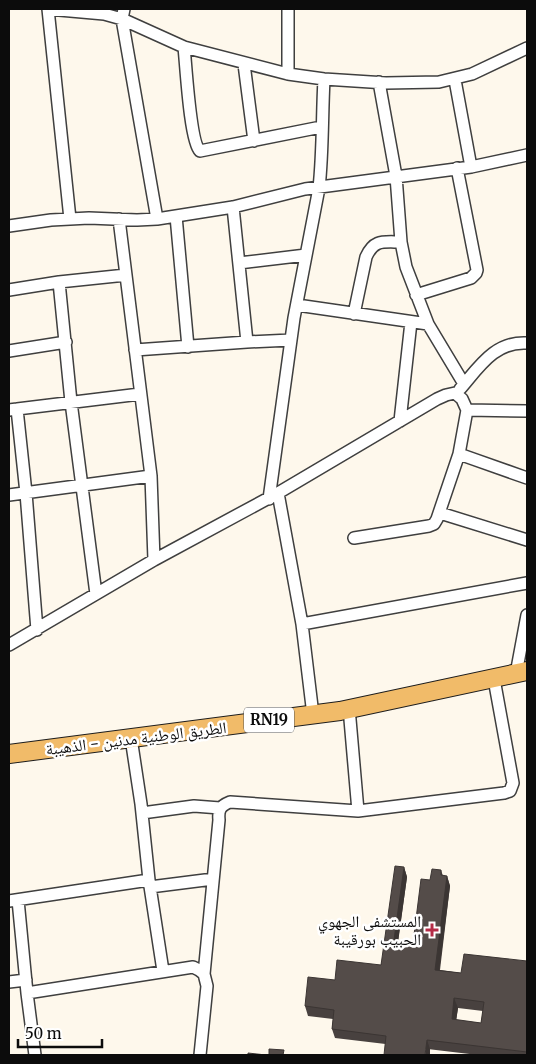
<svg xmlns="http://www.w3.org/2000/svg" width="536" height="1064" viewBox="0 0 536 1064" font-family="Merriweather,'Noto Naskh Arabic',serif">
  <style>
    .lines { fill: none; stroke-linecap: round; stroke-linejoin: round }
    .street-casing { stroke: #3f3f3f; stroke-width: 14 }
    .primary-casing { stroke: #1d1d1d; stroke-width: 20 }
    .street { stroke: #fff; stroke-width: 11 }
    .primary { stroke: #f1bb69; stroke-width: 18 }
    .wall { fill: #48413f; fill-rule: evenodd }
    .shaded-wall { fill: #3b3533 }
    .building { fill: #544c49; stroke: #3b3533; fill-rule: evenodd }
    .poi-dot { fill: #b52c47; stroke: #fff; stroke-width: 2 }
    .labels { text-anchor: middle; stroke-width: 5; stroke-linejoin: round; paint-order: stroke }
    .shield { fill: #fff; stroke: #555; stroke-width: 1 }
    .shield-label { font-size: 15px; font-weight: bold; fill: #0c0c0c }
    .street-label { font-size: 16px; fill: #0c0c0c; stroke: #fff }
    .poi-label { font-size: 16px; fill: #0c0c0c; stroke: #fff; text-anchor: end }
  </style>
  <rect width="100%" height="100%" fill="#fef8ec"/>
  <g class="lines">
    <defs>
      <path id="street" d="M48,9L104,14L122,19L184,47L288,74L324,79L386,83L439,82L472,74L527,48
        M48,9L70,219
        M124,9L122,19L157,219
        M184,47C186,65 190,142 200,151L321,127
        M244,64L254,141
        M288,74V9
        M455,80L471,167
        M379,82L396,176L401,242L406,267L428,324L464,384
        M233,207L247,342
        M176,216L188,347
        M119,219L151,476L154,560
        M9,226L51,220L89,218L137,220L157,219L233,207L305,189L471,167L527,155
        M239,263L306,255
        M59,282L71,402L96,594
        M9,290L59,282L126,275
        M416,295L471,278L476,273L477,270L457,168
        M297,305L428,324
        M354,314L366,257C374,239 383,242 401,242
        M135,350L247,342L291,340
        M9,351L66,342
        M460,389C479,367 495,341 527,343
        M17,409L26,493L37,630
        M9,410L140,394
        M467,410L527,411
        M400,421L411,322
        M459,454L527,478
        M278,493L302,624L313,715
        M9,495L151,476
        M269,499L294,318L319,188C323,152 322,115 324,79
        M440,513L527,540
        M302,624L527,583
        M9,645L154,560L278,493L437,399L446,395L455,393L462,399L467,410L459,454L437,519L434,524L429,526L354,538
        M516,674L527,615
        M349,708L358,811
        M142,813L194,806L220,808
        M149,880L163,971
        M150,887L213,879
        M18,900L27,993L35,1055
        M9,901L149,880L141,804L131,738
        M204,974L219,820C218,810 220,806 230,802L358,811L504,793L510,791L513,783L494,679
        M9,982L26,980
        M27,993L193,967L199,970L204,974L207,986L200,1055"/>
      <path id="primary" d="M9,754L340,711L527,671"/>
    </defs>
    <use href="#street" class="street-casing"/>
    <use href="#primary" class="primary-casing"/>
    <use href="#street" class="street"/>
    <use href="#primary" class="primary"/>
  </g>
  <path class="wall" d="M404,867L407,877L398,941L413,943L441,870L443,876H447L450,886L440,970L461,973L527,961V1055H478L335,1038L332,1029L333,1019L308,1016L305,1006L335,980L381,965ZM458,1008L483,1011L481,1023L456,1020Z"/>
  <path class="shaded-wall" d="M404,867L407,877L397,950L394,940Z
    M447,876L450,886L438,980L435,970Z
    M454,998L458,1008L455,1029L452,1019Z
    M427,1040L430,1049V1055H425Z"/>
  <path class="building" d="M395,866L404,867L394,940L413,943L421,879L430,880L432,869L441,870V875L447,876L435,970L461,973L464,954L527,961V1052L427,1040L425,1055H384L386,1036L332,1029L334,1010L305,1006L308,977L335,980L337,960L381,965ZM454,998L484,1002L481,1023L452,1019Z
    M269,1049L284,1050L283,1055H269Z
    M248,1053L266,1055H248Z"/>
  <path class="poi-dot" d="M429.5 922.5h5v5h5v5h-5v5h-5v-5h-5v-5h5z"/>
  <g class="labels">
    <rect class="shield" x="244" y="707.5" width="50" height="25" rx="4"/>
    <g class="shield-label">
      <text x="269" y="725">RN19</text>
    </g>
    <g class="street-label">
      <text transform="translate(136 738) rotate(-7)" y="6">الطريق الوطنية مدنين - الذهيبة</text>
    </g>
    <g class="poi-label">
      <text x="421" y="927">المستشفى الجهوي<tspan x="421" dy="18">الحبيب بورقيبة</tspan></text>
    </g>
  </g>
  <rect width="536" height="1064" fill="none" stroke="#0c0c0c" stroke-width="20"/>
  <path d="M18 1039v8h84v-8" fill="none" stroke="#0c0c0c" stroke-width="2.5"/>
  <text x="25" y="1039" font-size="15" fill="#0c0c0c" stroke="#ffffff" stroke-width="4" paint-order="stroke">50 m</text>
</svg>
